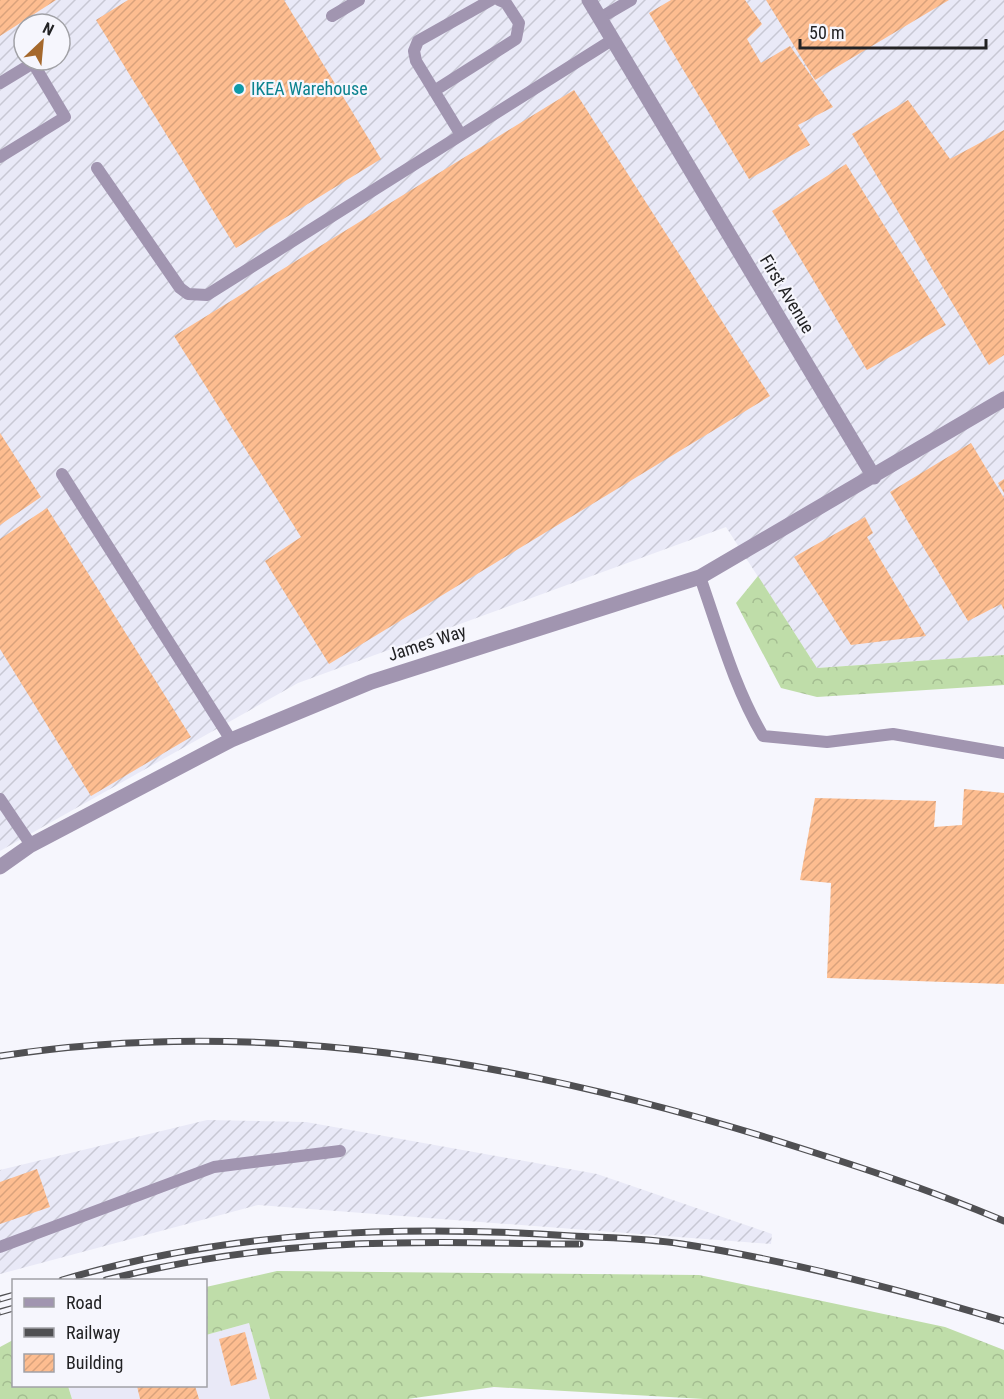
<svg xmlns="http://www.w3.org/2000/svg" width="1004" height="1399" viewBox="0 0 1004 1399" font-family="'Roboto Condensed',sans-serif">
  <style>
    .built { fill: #e9e9f7 }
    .industrial { fill: url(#industrial-furrows); fill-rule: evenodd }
    .forest { fill: url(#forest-crowns) }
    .building { fill: url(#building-hatch) }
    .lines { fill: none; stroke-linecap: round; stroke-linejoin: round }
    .service { stroke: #a195b0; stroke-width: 12 }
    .minor { stroke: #a195b0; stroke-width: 15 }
    .rail-casing { stroke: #505053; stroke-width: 7 }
    .rail { stroke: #f6f6fd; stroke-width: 4.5; stroke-dasharray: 14; stroke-linecap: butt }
    .culture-dot { fill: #0f9aa8; stroke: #f6f6fd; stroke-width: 2 }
    .labels { text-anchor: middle; stroke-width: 4.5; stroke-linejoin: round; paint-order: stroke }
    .culture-label { font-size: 18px; fill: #0d838f; stroke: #f6f6fd; text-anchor: start }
    .street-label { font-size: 18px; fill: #222224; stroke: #f6f6fd }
  </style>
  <defs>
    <pattern id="industrial-furrows" width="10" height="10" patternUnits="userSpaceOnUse" patternTransform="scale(1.5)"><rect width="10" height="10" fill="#e9e9f7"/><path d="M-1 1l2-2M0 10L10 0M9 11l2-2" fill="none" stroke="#c8c8d4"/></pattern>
    <pattern id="forest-crowns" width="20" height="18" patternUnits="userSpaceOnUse" patternTransform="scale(1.5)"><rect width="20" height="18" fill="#bfdda9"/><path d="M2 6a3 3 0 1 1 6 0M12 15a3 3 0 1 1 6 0" fill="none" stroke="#a4bd91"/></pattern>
    <pattern id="building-hatch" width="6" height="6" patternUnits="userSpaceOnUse" patternTransform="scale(1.5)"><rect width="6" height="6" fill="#fdbd90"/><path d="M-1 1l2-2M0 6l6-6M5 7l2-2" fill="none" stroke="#d9a27c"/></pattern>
  </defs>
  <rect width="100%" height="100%" fill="#f6f6fd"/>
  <path class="built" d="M249,1323L270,1399H72L68,1386H206V1335Z"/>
  <path class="industrial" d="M0,0H1004V655L817,668L726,527L298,683L0,851ZM24,24H60V60H24Z
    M207,1120L306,1122L597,1174L772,1234L771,1244L258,1205L0,1274V1170Z"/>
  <path class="forest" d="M758,576L817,668L1004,655V685L817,697L781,688L736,603Z
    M277,1271L699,1275L945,1327L1004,1350V1399H704L494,1387L407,1399H270L249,1323L206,1335V1287Z
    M13,1340L14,1386H68L72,1399H0V1347Z"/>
  <path class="building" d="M0,0H56L0,36Z
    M128,0H284L381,159L236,248L96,20Z
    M671,0H745L762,24L747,39L761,63L790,46L833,107L798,125L810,145L749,179L649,13Z
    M766,0H949L815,80Z
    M574,90L770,396L329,664L265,561L301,537L174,336Z
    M908,100L950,159L1004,130V355L989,365L852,134Z
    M846,164L946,325L867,370L772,211Z
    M0,433L41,497L0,525Z
    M971,443L1004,498V610L1001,604L968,621L890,492Z
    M1004,479V493L998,483Z
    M47,508L191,737L91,796L0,649V539Z
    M865,517L873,533L867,537L926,636L851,645L794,557Z
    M964,789L1004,793V984L827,978L831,883L800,880L815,798L936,801L934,827L962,825Z
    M37,1169L50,1207L0,1224V1182Z
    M245,1332L257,1379L231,1386L219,1339Z
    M137,1386H195L199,1399H140Z"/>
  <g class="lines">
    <path class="service" d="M332,16L359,0
      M600,18L631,0
      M0,83L33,63L65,117L0,157
      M434,91L516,39L519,23L506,3L499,0
      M461,135L416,61L414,51L418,41L491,0
      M97,168L180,288L188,294L207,295L612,40
      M62,474L231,740
      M700,577C719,631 734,687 763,736L827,742L893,734L1004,753
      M0,799L31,845
      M0,1247L214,1167L340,1151"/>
    <path class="minor" d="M589,0L874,477
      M0,867L31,845L231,740L371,682L700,577L1004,399"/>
    <defs>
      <path id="rail" d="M0,1056C260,1016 516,1061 765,1137C845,1162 926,1188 1004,1221
        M62,1280C227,1231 401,1224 572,1236C608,1238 646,1238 682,1244C792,1261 898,1289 1004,1321
        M106,1280C200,1256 299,1244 396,1243C457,1241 518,1244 580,1244
        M0,1299L14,1295
        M0,1312L14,1308"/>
    </defs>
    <use href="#rail" class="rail-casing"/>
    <use href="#rail" class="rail"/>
  </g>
  <circle class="culture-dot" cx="239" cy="89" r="6"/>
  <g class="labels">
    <g class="culture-label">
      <text x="251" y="95">IKEA Warehouse</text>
    </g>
    <g class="street-label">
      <text transform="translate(787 294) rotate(59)" y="6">First Avenue</text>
      <text transform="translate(427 643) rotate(-18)" y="6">James Way</text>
    </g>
  </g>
  <rect x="12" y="1279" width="195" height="108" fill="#f6f6fd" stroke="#a1a1a6" stroke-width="1.5"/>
  <rect x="24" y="1298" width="30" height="9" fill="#a195b0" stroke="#a1a1a6" stroke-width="1.5"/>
  <text x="66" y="1309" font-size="18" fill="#222224">Road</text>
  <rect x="24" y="1328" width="30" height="9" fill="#505053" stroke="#a1a1a6" stroke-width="1.5"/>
  <text x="66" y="1339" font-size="18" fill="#222224">Railway</text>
  <rect x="24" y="1354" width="30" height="18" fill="url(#building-hatch)" stroke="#a1a1a6" stroke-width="1.5"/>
  <text x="66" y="1369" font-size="18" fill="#222224">Building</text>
  <g transform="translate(42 42) rotate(26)"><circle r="28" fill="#f6f6fd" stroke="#a1a1a6" stroke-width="1.5"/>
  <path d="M0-4.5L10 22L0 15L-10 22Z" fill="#a5682c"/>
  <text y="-9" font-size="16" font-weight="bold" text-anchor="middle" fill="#222224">N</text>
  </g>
  <path d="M800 39v9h186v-9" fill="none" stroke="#222224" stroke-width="3"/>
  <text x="809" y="39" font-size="18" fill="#222224" stroke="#f6f6fd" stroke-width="4.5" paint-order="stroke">50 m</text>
</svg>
